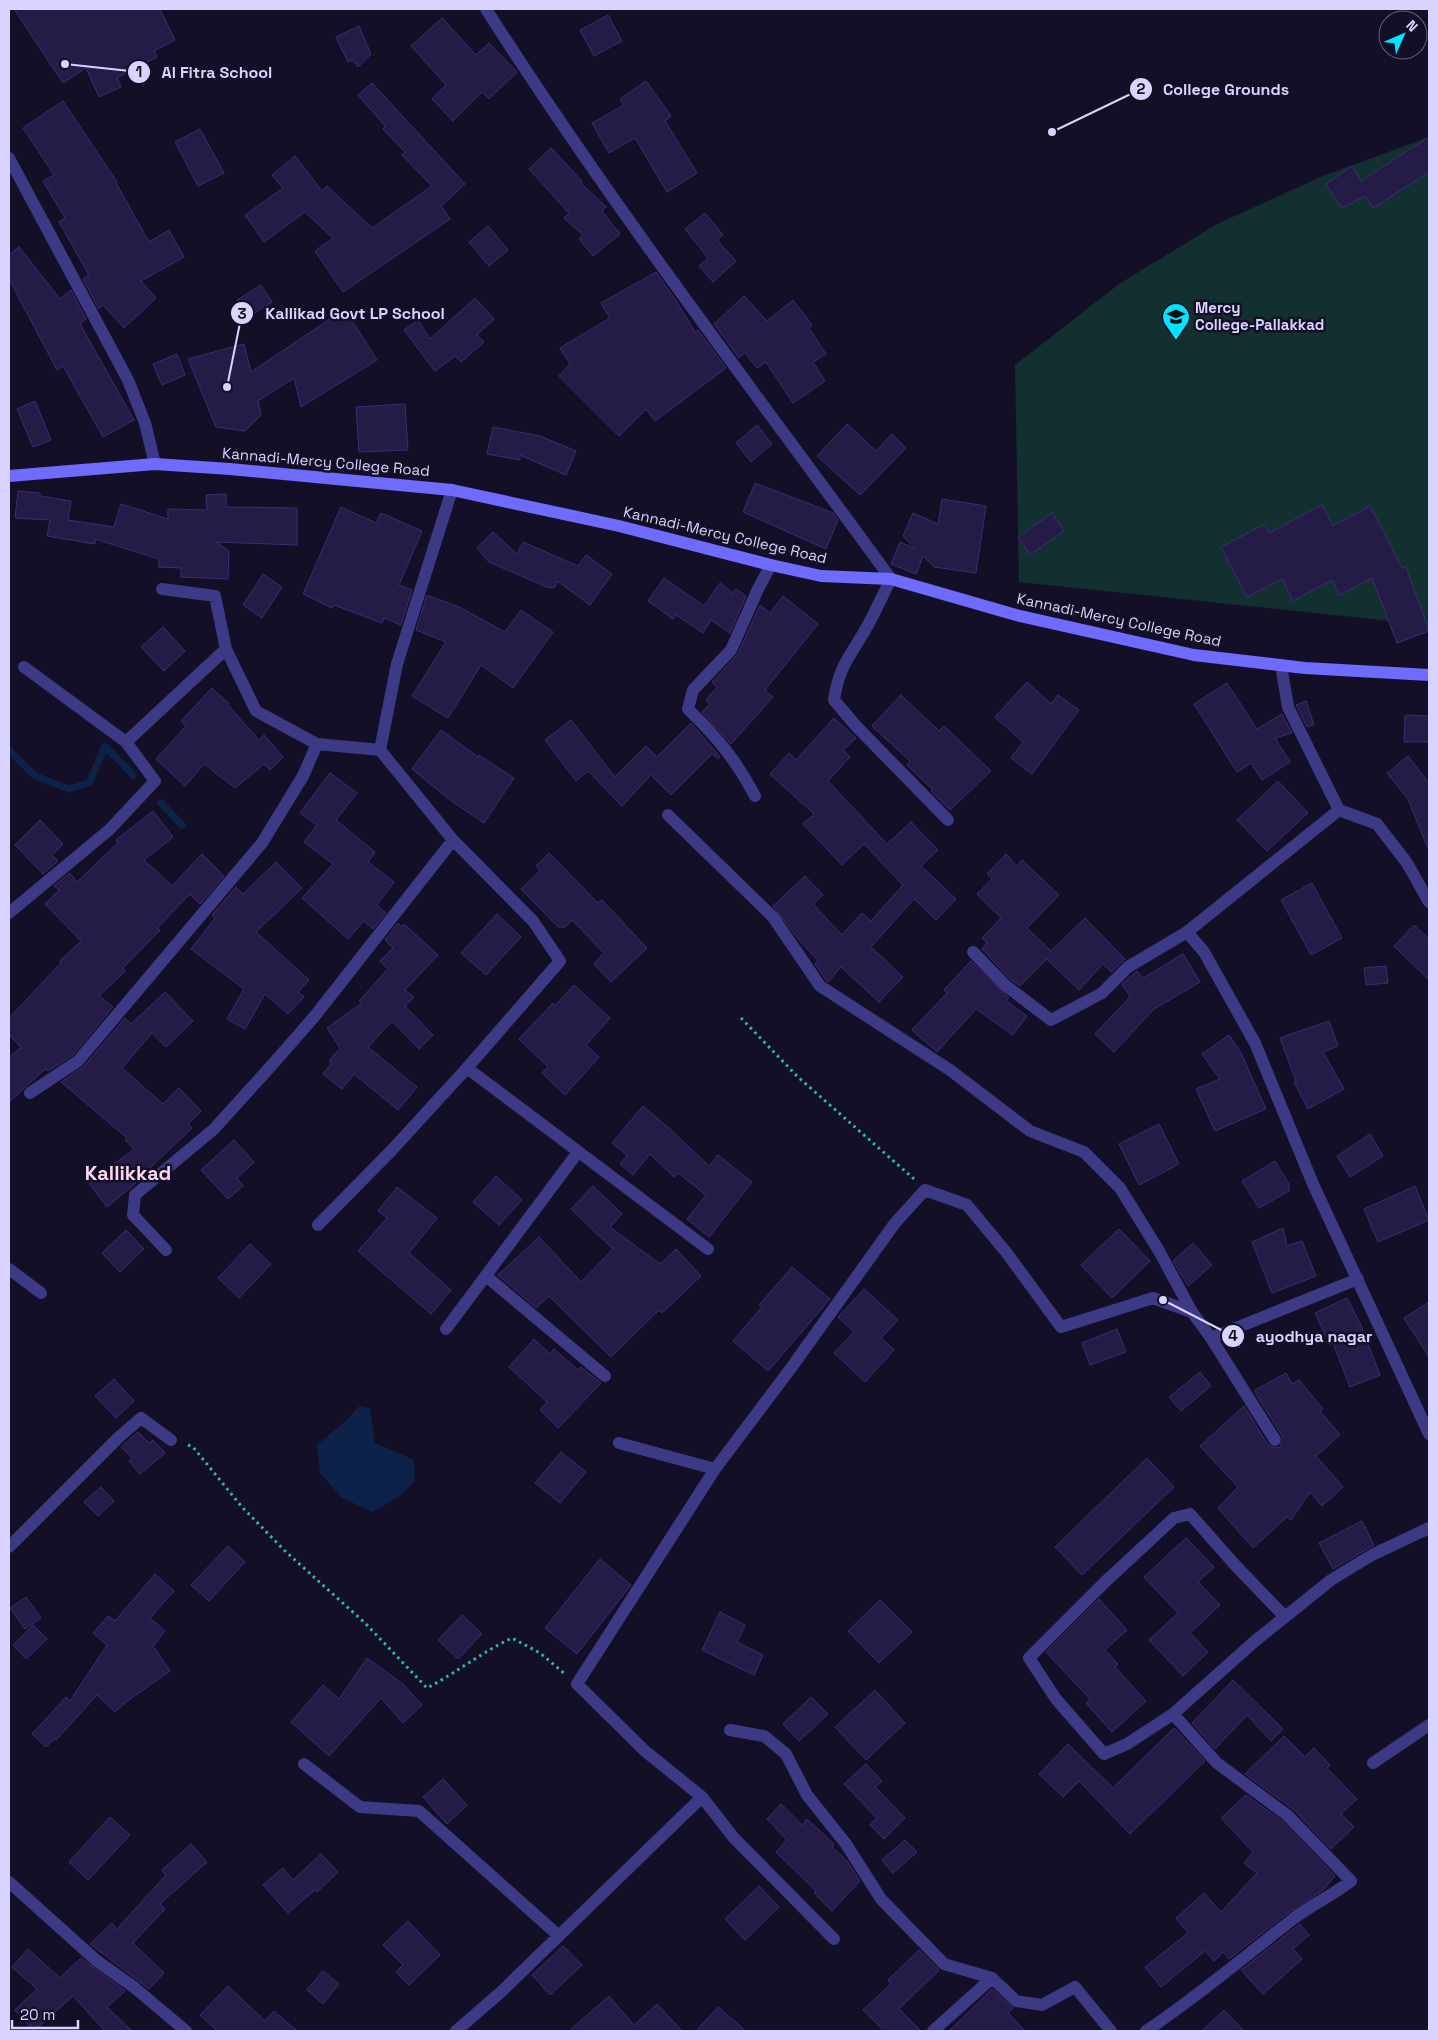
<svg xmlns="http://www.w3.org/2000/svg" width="1438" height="2040" viewBox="0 0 1438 2040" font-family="'Space Grotesk',sans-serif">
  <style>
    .green { fill: #12302f }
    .water { fill: #0c2248 }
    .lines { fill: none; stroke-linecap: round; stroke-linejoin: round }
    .stream { stroke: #0c2248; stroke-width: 7 }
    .building { fill: #241b47; stroke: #3b2d73 }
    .path { stroke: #2fb8b0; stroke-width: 3; stroke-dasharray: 2.5 4; stroke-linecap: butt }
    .minor { stroke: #3d3a85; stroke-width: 12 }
    .secondary { stroke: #6f6bff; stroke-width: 12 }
    .labels { text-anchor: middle; stroke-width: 5; stroke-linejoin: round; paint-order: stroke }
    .poi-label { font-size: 15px; font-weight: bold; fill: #d9d4ff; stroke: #130f26; text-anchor: start }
    .street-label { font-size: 15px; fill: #d9d4ff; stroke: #130f26 }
    .district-label { font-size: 20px; font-weight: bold; fill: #ffd6f0; stroke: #130f26 }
    .leader { fill: none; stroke: #d9d4ff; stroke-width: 2 }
    .callout-dot { fill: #d9d4ff; stroke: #130f26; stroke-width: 2 }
    .mark-label { font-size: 15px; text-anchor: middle; font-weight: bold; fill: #111 }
    .callout-label { font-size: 16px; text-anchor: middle; font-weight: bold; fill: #d9d4ff; stroke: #130f26; stroke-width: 5; stroke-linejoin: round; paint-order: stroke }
  </style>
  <rect width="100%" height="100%" fill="#130f26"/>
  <path class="green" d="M1429,137V625L1019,582L1015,365L1119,284L1217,224L1323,176Z"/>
  <path class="water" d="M359,1406L370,1408L375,1443L414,1460L415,1481L401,1495L373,1512L342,1498L320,1473L317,1445L350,1417Z"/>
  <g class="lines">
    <path class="stream" d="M9,750L35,776L69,789L89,783L105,746L133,775
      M161,803L182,825"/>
  </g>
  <path class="building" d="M14,9H160L175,40L154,51L157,57L117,78L121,87L99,97L86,68L63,83Z
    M608,15L622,41L594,56L580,30Z
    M442,18L476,55L489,43L517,72L489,99L482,92L453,121L432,99L446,85L411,46Z
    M359,26L371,54L358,67L352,60L348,62L336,37Z
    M646,81L671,116L665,121L697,173L667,192L635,138L609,153L592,123L624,105L620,99Z
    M372,83L465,184L441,206L450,219L343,292L315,251L333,238L305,212L264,242L245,215L283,188L272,175L295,156L322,191L327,186L372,228L432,186L402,155L405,152L383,129L385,126L358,95Z
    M63,101L117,182L116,183L149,242L169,230L184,257L141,281L156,298L124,328L103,305L99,309L83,279L89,275L59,222L65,218L43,181L54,175L23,128Z
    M200,129L224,173L198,186L175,142Z
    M1429,137V172L1373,208L1365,196L1342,208L1326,184L1352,166L1361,181Z
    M551,148L582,181L581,183L606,207L602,211L620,234L593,256L579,239L583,235L564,218L569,213L529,169Z
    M705,213L723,235L717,240L736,261L713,282L699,266L708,258L685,229Z
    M488,226L508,250L489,266L469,242Z
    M19,247L60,299L71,290L86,319L80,324L134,420L103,437L63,366L57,370L9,279V255Z
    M656,272L677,302L695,332L698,330L726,368L655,421L646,409L619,436L559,376L570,364L560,348L610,318L601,303Z
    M261,285L272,302L248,317L237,300Z
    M744,296L767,321L793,300L812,325L809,328L826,354L813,362L825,381L793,403L766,362L757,368L745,353L739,358L714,324Z
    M475,298L494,319L477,335L484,342L461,362L455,356L435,371L404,330L418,320L430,339Z
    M345,309L377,360L301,407L294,378L258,401L261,415L245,431L216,427L188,359L244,344L251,372Z
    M177,354L185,375L162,385L153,364Z
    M35,401L51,440L33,447L17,409Z
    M405,404L408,450L359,452L356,407Z
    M847,424L876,451L892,434L906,448L860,495L817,456Z
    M757,425L772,444L751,462L736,443Z
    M493,427L540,436L576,451L566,475L520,455V460L487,454Z
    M755,483L833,513L838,520L826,549L743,512Z
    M18,491L40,493V496L71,501L68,520L114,527L121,504L168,519V509L207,510L206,495L226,494V507L297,508V545L216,542L229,551L228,579L181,577V568L159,567V559L95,539V544L47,536L50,520L15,518Z
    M942,499L986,506L976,573L934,567L923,556L916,574L891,564L900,542L916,549L903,536L913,513L938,524Z
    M1322,505L1333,526L1370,506L1402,568L1406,567L1429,631L1397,643L1372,578L1340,595L1332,580L1293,601L1282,579L1247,597L1221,547L1265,524L1269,533Z
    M341,507L376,523L381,513L422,531L399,585L412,590L401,625L384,618L382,623L334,605L332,608L303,594Z
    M1052,513L1064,531L1030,555L1018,537Z
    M493,532L517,554L523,542L578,566L586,555L612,574L590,605L557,581L555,587L549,588L489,562L477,548Z
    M263,574L282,587L262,618L243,605Z
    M664,578L704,606L720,583L733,593L736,589L746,596L730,633L711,620L703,633L676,615L673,619L648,601Z
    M427,595L459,607L505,632L521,610L553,632L513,688L481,665L448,718L412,696L446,642L416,630Z
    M783,596L818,624L765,690L773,697L731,744L702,712L710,704L706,700L717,687L712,682L738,654L760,605L770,613Z
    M163,627L185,651L164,671L141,647Z
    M1027,682L1051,704L1058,695L1079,710L1032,774L1011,758L1023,742L995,717Z
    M1227,683L1257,729L1282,714L1292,733L1275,738L1290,762L1262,780L1251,763L1237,772L1194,704Z
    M212,688L229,704L228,705L259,740L264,735L283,757L270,770L264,764L235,788L204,764L185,786L156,759L186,726L181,721Z
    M901,695L939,731L944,726L991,771L950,810L931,791L933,790L907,765L910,761L872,726Z
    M1306,701L1314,725L1307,727L1296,705Z
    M1405,715L1429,716V742H1404Z
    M834,718L856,738L843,750L850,757L828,781L887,844L911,822L938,850L921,866L956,899L936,920L914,899L871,947L903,977L879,1002L841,967L828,982L826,980L815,964L818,961L799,940L773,906L805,876L823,895L813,904L842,935L862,913L871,921L903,885L864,844L842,865L803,824L814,814L770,774L789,753L796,760Z
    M571,720L615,777L646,746L657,757L691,723L720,757L718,759L712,754L671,795L651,775L622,806L588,771L576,781L545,740Z
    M441,730L478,757L479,755L514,778L484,823L450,800L412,769Z
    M1408,756L1429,783V851L1408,799L1387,773Z
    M330,773L357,793L336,820L375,852L368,862L394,882L377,905L386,913L373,929L364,921L348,939L302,898L333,864L304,842L317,825L300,813Z
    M1278,781L1308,813L1267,851L1237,820Z
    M153,811L173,837L144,860L172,886L202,854L224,876L200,904L190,894L157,928L160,930L123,968L125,971L99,996L113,1007L73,1055L48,1071L45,1069L9,1102V1058L21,1047L9,1035V1018L61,963L60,961L81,941L45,904L59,890L54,886L70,873L77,882L118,843L116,840Z
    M40,820L63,844L52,855L58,861L43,874L15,845Z
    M549,853L598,903L602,900L647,948L611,982L594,964L604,953L572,920L565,927H558L521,889L540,871L536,866Z
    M1006,854L1017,866L1022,860L1059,895L1027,928L1051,951L1085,918L1125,959L1111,972L1103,964L1079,990L1047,959L1020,986L1010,979L982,949L987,943L982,938L1001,918L977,894L992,879L987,874Z
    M276,862L302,888L256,932L309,980L298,992L304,997L288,1014L265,994L245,1029L227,1019L244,989L191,949L215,918L212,915L236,887L243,894Z
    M1312,883L1342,938L1311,955L1281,900Z
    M497,914L521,937L486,975L461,953Z
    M398,923L402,927L404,924L438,955L405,990L414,997L405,1006L433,1035L419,1049L392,1021L368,1047L417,1087L398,1110L354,1074L342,1089L323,1074L332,1063L329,1061L340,1048L327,1028L362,1003L359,1001L388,969L380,961L393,948L385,940Z
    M1414,925L1429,939V980L1394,946Z
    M1183,954L1200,982L1154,1009L1114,1052L1095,1034L1130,997L1122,984L1137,971L1143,978Z
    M971,961L1009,998L1006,1001L1027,1016L1013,1035L976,1009L937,1052L912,1030L947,993L944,990Z
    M1386,966L1388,983L1366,985L1364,968Z
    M574,985L610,1018L586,1045L599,1057L565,1095L542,1073L548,1067L519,1039L553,1003L555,1006Z
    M165,992L193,1021L166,1047L152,1033L122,1068L163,1104L179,1088L201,1111L188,1124L192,1128L135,1182L136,1183L107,1207L89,1183L134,1149L125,1140L127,1138L61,1082L84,1066L125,1018L131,1024Z
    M1329,1021L1338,1046L1323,1052L1344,1089L1308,1109L1294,1082L1296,1081L1280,1038Z
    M1229,1035L1241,1053L1266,1109L1215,1131L1196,1089L1220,1079L1202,1054Z
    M643,1106L670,1129L709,1166L718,1155L752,1182L709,1237L687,1219L706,1195L678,1173L674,1177L650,1154L633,1175L620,1164L627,1155L612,1143Z
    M1159,1124L1179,1164L1139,1185L1119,1144Z
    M1370,1134L1383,1156L1350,1177L1337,1156Z
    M234,1140L254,1162L237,1178L243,1186L228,1199L201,1170Z
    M1275,1161L1289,1184V1191L1259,1208L1242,1181Z
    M496,1176L522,1200L499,1225L473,1202Z
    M593,1186L622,1214L610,1227L660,1264L676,1249L701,1276L662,1313L659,1310L611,1357L549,1296L536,1308L498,1275L539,1237L581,1282L613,1249L571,1209Z
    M1415,1186L1429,1220L1378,1242L1364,1209Z
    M397,1187L437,1218L409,1253L451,1290L431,1314L358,1251L387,1218L378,1211Z
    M1283,1228L1287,1246L1302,1241L1316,1276L1272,1293L1252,1242Z
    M1119,1229L1150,1261L1112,1298L1081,1265Z
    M126,1230L144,1249L120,1272L102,1253Z
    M1193,1243L1212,1265L1188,1286L1173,1261Z
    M250,1244L271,1264L239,1298L218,1278Z
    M792,1267L830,1299L768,1371L733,1341L762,1307L759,1305Z
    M864,1289L898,1320L881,1338L894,1350L865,1382L834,1353L854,1332L838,1317Z
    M1347,1298L1360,1323L1380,1375L1350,1387L1333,1343L1330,1345L1315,1313Z
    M1429,1302V1357L1404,1318Z
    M1117,1329L1126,1352L1090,1365L1082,1343Z
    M534,1339L550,1354L554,1349L578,1370L581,1367L601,1383L558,1428L540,1410L547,1402L509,1367Z
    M1200,1372L1211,1386L1181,1411L1169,1397Z
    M1286,1373L1292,1384L1299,1380L1323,1409L1320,1411L1340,1435L1316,1456L1343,1487L1322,1506L1310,1492L1291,1520L1287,1517L1253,1548L1218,1508L1238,1487L1200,1446L1244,1406L1268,1445L1275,1448L1280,1447L1283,1440L1282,1436L1256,1394L1255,1390Z
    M114,1379L134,1401L116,1418L95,1396Z
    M138,1432L149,1443L153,1440L165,1453L140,1474L129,1461L132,1458L121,1447Z
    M561,1452L586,1472L560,1503L535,1483Z
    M1147,1458L1174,1487L1082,1575L1055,1547Z
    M101,1487L114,1501L98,1516L84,1502Z
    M1362,1521L1374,1545L1333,1569L1319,1543Z
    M1186,1538L1214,1567L1198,1582L1220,1605L1190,1633L1208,1652L1183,1676L1149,1640L1178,1613L1144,1577Z
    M228,1546L245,1562L209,1601L191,1585Z
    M600,1559L631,1585L577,1654L545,1628Z
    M155,1574L174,1591L150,1618L165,1631L153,1646L170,1671L126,1702L115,1712L97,1695L56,1740L54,1739L46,1747L32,1734L66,1697L70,1701L107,1645L93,1633L108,1616L115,1621Z
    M26,1597L41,1618L25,1629L10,1608Z
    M1099,1599L1127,1630L1105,1650L1118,1664L1115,1667L1146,1701L1112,1732L1086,1703L1090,1699L1046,1652Z
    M880,1600L912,1632L879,1663L848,1631Z
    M720,1612L745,1625L737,1642L763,1655L754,1675L702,1650Z
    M462,1615L482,1634L458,1659L438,1640Z
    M33,1625L47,1639L26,1659L13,1645Z
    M367,1658L403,1684L422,1705L403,1723L381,1698L329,1756L291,1722L323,1685L339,1699Z
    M1233,1680L1283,1729L1271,1741L1247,1715L1215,1749L1192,1723Z
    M875,1690L905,1723L866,1760L835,1727Z
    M811,1697L828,1714L799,1741L783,1724Z
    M1174,1728L1205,1761L1130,1834L1079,1781L1063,1797L1039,1774L1068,1744L1113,1788Z
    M1284,1736L1305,1757L1314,1748L1330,1765L1327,1768L1357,1799L1341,1814L1354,1827L1331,1849L1293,1809L1245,1774Z
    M866,1764L882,1781L875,1787L905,1818L884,1839L870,1825L877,1818L844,1784Z
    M443,1779L467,1805L447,1824L423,1797Z
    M1246,1795L1282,1821L1335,1876L1323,1890L1288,1913L1229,1959L1223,1952L1214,1961L1205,1951L1161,1987L1145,1967L1188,1933L1176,1918L1204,1893L1221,1912L1257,1873L1244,1863L1253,1852L1221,1818Z
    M781,1804L802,1825L807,1819L834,1844L832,1847L847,1861L860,1881L832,1911L814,1893L816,1891L776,1852L787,1840L767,1819Z
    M110,1817L130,1835L88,1880L69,1862Z
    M905,1840L917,1852L893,1873L882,1860Z
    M191,1844L207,1862L160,1904L165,1909L133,1943L164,1973L149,1989L90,1944L112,1923L117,1929L166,1875L162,1870Z
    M321,1854L338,1872L317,1892L315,1890L288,1913L263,1885L283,1868L293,1880Z
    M759,1886L779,1907L745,1940L725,1919Z
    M408,1921L440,1955L409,1985L396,1972L403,1965L383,1945Z
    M1300,1924L1309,1935L1293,1949L1302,1959L1263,1994L1241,1970Z
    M563,1946L582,1965L550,1995L532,1975Z
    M28,1949L60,1978L81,1958L125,1991L107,2007L132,2031H105L73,1996L34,2031L15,2010L37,1989L12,1967Z
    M919,1950L939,1970L899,2009L921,2031H884L863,2010L891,1984L888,1980Z
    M323,1971L339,1984L323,2004L307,1990Z
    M228,1986L265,2021L274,2011L297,2031H217L200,2015Z
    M992,1989L1013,2008L1008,2013L1025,2031H949Z
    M609,1996L634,2025L657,2004L682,2031H569Z
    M718,2007L746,2031H696Z
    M1224,2010L1244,2031H1202Z"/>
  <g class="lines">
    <path class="path" d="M741,1018L798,1077L914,1179
      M188,1445L193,1447L242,1507L285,1551L365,1623L427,1688C456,1673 482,1652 512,1638L540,1653L565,1674"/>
    <path class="minor" d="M486,9C611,205 754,391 891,579C882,596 874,615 864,632C848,659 839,667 834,700L856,726L948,820
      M9,158L128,380L145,423L155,464
      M162,589L215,596L226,649
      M1281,665L1288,707L1339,810L1377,824L1407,863L1429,902
      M24,667L126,742
      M317,744L380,750L397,664L452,490
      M755,796C736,760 717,737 688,709L693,690L731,650L758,589L771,565
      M668,815L773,917L820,986L950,1070L1030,1131L1084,1152L1120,1188L1159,1251L1192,1312L1211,1338
      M9,913L109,830L155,781L126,742L226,649L256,711L317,744L303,776L262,843L78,1061L30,1093
      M1187,932L1339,810
      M973,952L1005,985L1051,1020L1102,993L1128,967L1187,932L1204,952L1255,1043L1313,1184L1429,1434
      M467,1068L708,1249
      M318,1225L391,1151L467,1068L560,961L533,921L453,840
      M166,1250L133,1215L135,1195L214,1129L271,1066L314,1017L453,840L380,750
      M9,1269L41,1293
      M486,1276L605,1376
      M446,1329L578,1152
      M1275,1440L1211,1338L1358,1279
      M619,1443L715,1469
      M9,1547L119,1437L141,1418L171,1440
      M1285,1617L1236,1566L1190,1514L1174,1518L1105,1582L1029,1658L1056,1699L1104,1754L1127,1744L1173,1714L1255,1641L1331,1580L1372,1555L1429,1528
      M730,1730L764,1736L786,1754L807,1795L846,1844L881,1899L944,1964L992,1978
      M1373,1763L1429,1725
      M304,1764L360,1807L419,1811L559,1936
      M9,1882L97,1961L135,1988L186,2031
      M834,1939L734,1838L702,1797L645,1751L577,1684L715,1469L791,1368L895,1223L925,1190L967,1205L1006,1252L1061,1327L1153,1298L1192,1312
      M456,2031L501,1992L702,1797
      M933,2031L992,1978L1016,2001L1042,2005L1075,1987L1111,2031
      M1146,2031C1197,1997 1244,1957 1293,1919C1311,1905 1333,1895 1351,1881L1287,1815L1217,1763L1173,1714"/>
    <path class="secondary" d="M9,476L155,464L230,469L452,490L619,526L771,565L821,576L891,579L1016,615L1194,655L1305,668L1429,675"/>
  </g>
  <defs>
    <symbol id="university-pin" viewBox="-11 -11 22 30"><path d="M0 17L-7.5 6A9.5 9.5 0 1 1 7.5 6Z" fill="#00e5ff" stroke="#130f26"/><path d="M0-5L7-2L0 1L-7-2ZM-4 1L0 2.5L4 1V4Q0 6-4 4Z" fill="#111"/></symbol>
  </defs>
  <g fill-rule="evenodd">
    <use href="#university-pin" x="1160" y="301" width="32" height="43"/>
  </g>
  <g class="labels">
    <g class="poi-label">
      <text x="1195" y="313">Mercy<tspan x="1195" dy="17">College-Pallakkad</tspan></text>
    </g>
    <g class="street-label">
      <text transform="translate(326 462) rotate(5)" y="5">Kannadi-Mercy College Road</text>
      <text transform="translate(725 535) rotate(13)" y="5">Kannadi-Mercy College Road</text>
      <text transform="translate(1119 620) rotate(12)" y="5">Kannadi-Mercy College Road</text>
    </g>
    <g class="district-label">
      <text x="128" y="1180">Kallikkad</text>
    </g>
  </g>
  <path class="leader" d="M65 64L139 72M1052 132L1141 89M227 387L242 313M1163 1300L1233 1336"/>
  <g class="callout-dot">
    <circle cx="65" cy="64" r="5"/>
    <circle cx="1052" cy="132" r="5"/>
    <circle cx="227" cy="387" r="5"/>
    <circle cx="1163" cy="1300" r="5"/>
    <circle cx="139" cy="72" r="12"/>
    <circle cx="1141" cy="89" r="12"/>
    <circle cx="242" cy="313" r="12"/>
    <circle cx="1233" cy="1336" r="12"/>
  </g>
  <g class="mark-label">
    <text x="139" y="77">1</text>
    <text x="1141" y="94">2</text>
    <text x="242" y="319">3</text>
    <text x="1233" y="1341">4</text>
  </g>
  <g class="callout-label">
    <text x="217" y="78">Al Fitra School</text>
    <text x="1226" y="95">College Grounds</text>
    <text x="355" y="319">Kallikad Govt LP School</text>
    <text x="1314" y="1342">ayodhya nagar</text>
  </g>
  <rect width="1438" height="2040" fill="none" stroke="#d9d4ff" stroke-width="20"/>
  <g transform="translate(1403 35) rotate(45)"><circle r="24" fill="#130f26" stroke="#625e7d"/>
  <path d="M0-4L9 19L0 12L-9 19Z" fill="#00e5ff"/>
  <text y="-8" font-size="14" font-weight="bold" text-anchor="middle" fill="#d9d4ff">N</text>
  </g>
  <path d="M12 2020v8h66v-8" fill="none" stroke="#d9d4ff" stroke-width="2.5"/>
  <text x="20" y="2020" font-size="15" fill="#d9d4ff" stroke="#130f26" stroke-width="4" paint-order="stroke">20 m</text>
</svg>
